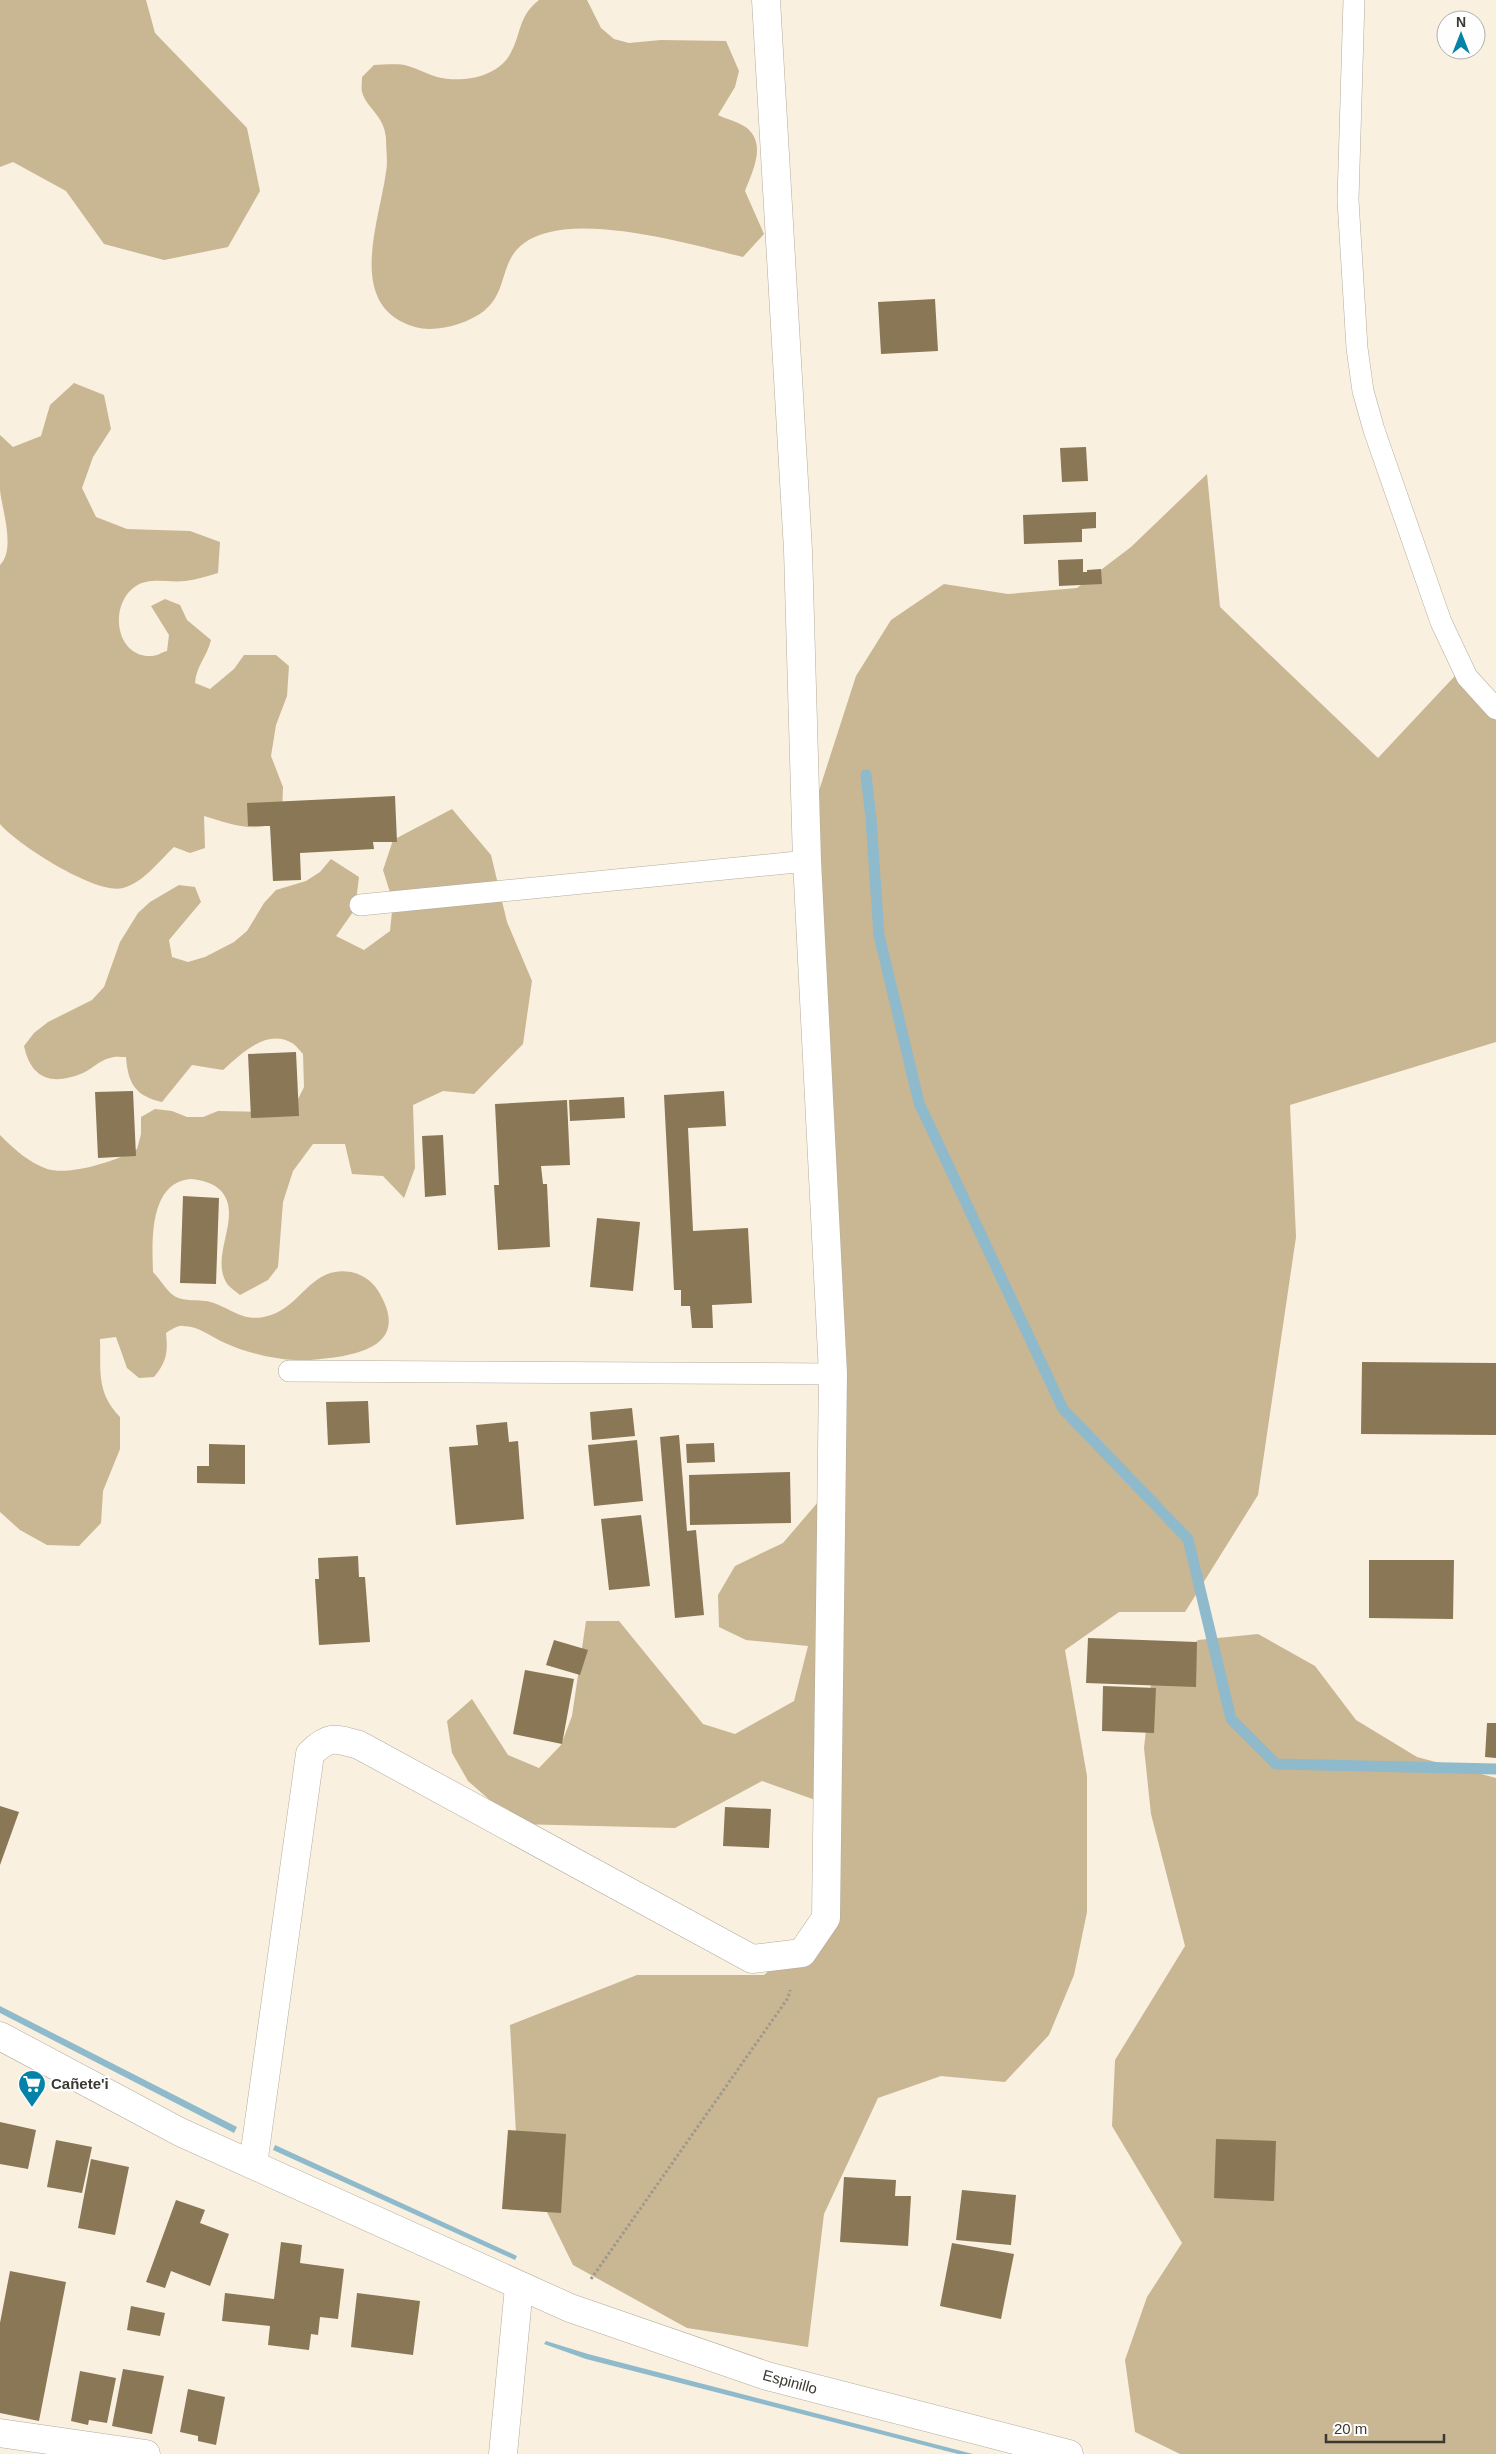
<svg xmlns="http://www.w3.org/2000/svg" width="1496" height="2454" viewBox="0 0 1496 2454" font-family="Helvetica,sans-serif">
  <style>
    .forest { fill: #c9b693 }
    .water { fill: #8fbacc }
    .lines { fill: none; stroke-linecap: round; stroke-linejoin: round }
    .stream { stroke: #8fbacc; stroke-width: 11 }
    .building { fill: #897756 }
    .service-casing { stroke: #b4ac9d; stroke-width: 22 }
    .minor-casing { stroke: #b4ac9d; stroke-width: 29 }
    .path { stroke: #9f998d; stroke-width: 3; stroke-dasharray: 2.5 2.5; stroke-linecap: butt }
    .service { stroke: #fff; stroke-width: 21 }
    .minor { stroke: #fff; stroke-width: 28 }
    .labels { text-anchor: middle; stroke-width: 5; stroke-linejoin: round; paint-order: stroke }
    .poi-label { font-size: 15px; font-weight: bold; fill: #3c3932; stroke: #fefefe; text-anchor: start }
    .street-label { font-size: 15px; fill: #3c3932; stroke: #fefefe }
  </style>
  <rect width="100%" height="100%" fill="#f9f0e0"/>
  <path class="forest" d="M0,0H146L155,33L247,128L260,191L228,247L164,260L104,244L66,191L13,162L0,167Z
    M539,0H587L601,28L614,39L629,43L661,40L726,41L739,71L735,87L718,115C726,119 739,122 747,128C767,145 752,172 745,191L764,234L743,257C690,244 598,218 546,233C493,248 514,287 484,311C467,324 436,333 415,327C345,306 379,224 386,172C388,162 386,149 386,138C384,115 367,109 362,92C361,88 362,82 362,77L374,65C384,65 398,63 408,66C418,69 427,74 437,77C461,83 495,78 509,56C522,35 517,17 539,0Z
    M74,383L104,395L111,429L93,457L82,488L96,517L127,529L190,531L220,542L218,573C207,576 196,580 185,581C169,583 150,577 136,586C108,604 115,658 152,656C157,656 162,652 167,651L169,635L151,606L165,599L180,605L187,620L211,640C207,657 196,666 195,683L210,689L234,669L244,655H276L289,666L287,696L276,725L271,756L283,787L282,814C278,817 274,822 270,824C253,833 221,821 204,816L205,848L190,853L174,847C160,860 143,883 123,888C96,895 18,845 0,824V565C16,549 2,510 0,490C0,472 0,453 0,435L13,447L41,436L50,405Z
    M1207,474L1220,607L1378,758L1467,663L1496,703V1042L1290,1105L1296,1237L1258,1495L1185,1612H1119L1065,1650L1087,1776V1912L1074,1975L1049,2035L1005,2082L941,2076L878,2098L824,2214L808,2347L687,2328L573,2265L517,2151L510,2025L637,1975H764L817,1927L821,1802L762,1781L675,1828L517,1824L468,1781L452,1753L447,1721L472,1699L508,1755L539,1768L561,1745L572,1716L586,1621H619L703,1724L735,1734L794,1701L808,1646L746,1640L719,1627L718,1595L735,1566L783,1543L824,1495L821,1117L796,931V862L856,676L891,620L944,584L1008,594L1077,588L1131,547Z
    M452,809L491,855L507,922L532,981L523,1044L474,1094L443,1091L413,1105L415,1168L404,1198L383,1176L352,1174L345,1144H313L293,1171L283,1202L278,1267L268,1280L240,1295C236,1292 231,1288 228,1285C208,1258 243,1218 222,1192C216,1184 200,1179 190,1179C149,1183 152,1241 153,1272C160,1279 168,1293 176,1297C184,1301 198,1300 206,1301C231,1306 242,1325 271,1315C303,1304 312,1265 351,1272C365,1275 374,1283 380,1294C412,1350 349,1357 310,1360C284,1362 249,1354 225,1343C211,1337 199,1326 183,1326C178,1325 171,1330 166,1333C168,1351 167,1362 154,1377L139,1378L127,1368L116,1337L100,1339C101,1371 96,1392 120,1417V1449L103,1491L101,1523L79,1546L47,1545L20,1530L0,1512V1135C14,1149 28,1162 47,1169C70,1176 117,1161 137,1149L141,1134V1117L155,1109L172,1111L187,1117H203L218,1111L269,1112L297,1101L304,1087L303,1054C300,1051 296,1045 292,1043C266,1028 240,1055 223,1070L192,1065L162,1102C135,1096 128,1083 126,1057C121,1057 115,1056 110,1058C100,1060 92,1069 83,1073C52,1086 31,1079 24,1046L34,1033L48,1022L92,1000L104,987L120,942L138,913L150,902L179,885L195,887L201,902L169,940L172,957L188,962L205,957L234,942L247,931L264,903L276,890L306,881L320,872L331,859L359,877L355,909L336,936L364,950L390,931L393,902L383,870L393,840Z
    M1258,1634L1315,1666L1356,1720L1417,1757L1496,1778V2454H1180L1135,2432L1125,2360L1147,2297L1182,2243L1112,2126L1115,2060L1185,1946L1151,1814L1144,1748L1151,1684L1198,1640Z"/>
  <path class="water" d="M0,2006L237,2127L234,2133L0,2013Z
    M275,2145L517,2256L515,2260L273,2150Z
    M546,2341L588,2354L973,2454H958L586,2359L544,2344Z"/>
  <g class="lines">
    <path class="stream" d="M866,775L871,819L879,935L919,1103L1063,1409L1188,1539L1231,1719L1276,1764L1496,1769"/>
  </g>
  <path class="building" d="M935,299L938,351L881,354L878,302Z
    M1086,447L1088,481L1062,482L1060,448Z
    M1096,512V528L1082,529V542L1024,544L1023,515Z
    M1083,559V572H1087V570L1101,569L1102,584L1059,586L1058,560Z
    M395,796L397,842H373L374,849L300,853L301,880L273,881L270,826H248L247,803Z
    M296,1052L299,1116L251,1118L248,1054Z
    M133,1091L136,1156L98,1158L95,1092Z
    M724,1091L726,1126L688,1128L693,1231L748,1228L752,1303L712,1305L713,1328H692L690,1306H681V1290H674L664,1095Z
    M624,1097L625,1118L570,1121L569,1100Z
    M567,1100L570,1165L541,1166L543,1184H547L550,1247L498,1250L494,1185H499L495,1104Z
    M443,1135L446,1195L425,1197L422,1136Z
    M183,1196L219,1198L216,1284L180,1283Z
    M597,1218L640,1222L633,1291L590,1287Z
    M1362,1362L1496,1363V1435L1361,1434Z
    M368,1401L370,1443L328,1445L326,1402Z
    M632,1408L635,1436L592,1440L590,1412Z
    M507,1422L509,1442L518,1441L524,1519L456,1525L449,1447L478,1445L476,1425Z
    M679,1435L687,1531L696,1530L704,1615L675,1618L660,1437Z
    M637,1440L643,1501L594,1506L588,1445Z
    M714,1443L715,1462L687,1463L686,1444Z
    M209,1444L245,1445V1484L197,1483V1466H209Z
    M790,1472L791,1523L690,1525L689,1475Z
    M641,1515L650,1586L609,1590L601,1519Z
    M358,1556L359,1577H365L370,1642L319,1645L315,1579H319L318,1558Z
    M1369,1560H1454L1453,1619L1369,1618Z
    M1088,1638L1197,1642L1196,1687L1086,1683Z
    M554,1640L588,1650L580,1675L546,1665Z
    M525,1670L574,1679L562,1744L513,1734Z
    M1103,1686L1156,1688L1154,1733L1102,1731Z
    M1487,1723H1496V1758L1485,1757Z
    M0,1806L19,1812L0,1865Z
    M725,1807L771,1809L769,1848L723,1846Z
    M0,2122L36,2130L28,2169L0,2164Z
    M508,2130L566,2134L561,2213L502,2209Z
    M1216,2139L1276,2141L1274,2201L1214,2198Z
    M56,2140L92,2147L82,2193L47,2187Z
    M91,2159L129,2167L115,2235L78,2228Z
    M844,2177L896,2180L895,2196H911L908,2246L840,2242Z
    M962,2190L1016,2195L1011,2245L956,2240Z
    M176,2200L205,2210L200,2223L229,2234L210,2286L171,2271L165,2288L146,2282Z
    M281,2242L302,2245L300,2263L344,2269L338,2319L320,2317L318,2335L311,2334L309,2350L268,2345L270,2326L222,2321L225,2293L274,2299Z
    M952,2243L1014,2254L1001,2319L940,2306Z
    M10,2271L66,2282L39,2421L0,2413V2323Z
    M357,2293L420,2301L413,2355L351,2347Z
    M131,2306L165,2313L160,2336L127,2330Z
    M123,2369L164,2376L152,2434L112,2426Z
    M80,2371L116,2378L107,2423L89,2420L88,2425L71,2421Z
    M188,2389L225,2397L216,2445L198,2441V2436L180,2432Z"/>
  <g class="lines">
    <defs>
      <path id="service" d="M1354,0L1348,200L1357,348L1363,391L1374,430L1441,622L1467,677L1496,709
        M360,905L807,861
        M289,1371L833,1374"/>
      <path id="minor" d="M0,2036L180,2132L570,2308L767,2376L1069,2454
        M253,2165L310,1754C329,1735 335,1738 359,1745L752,1959L802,1953L826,1918L833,1374L807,861L798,550L766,0
        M0,2433L146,2454
        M503,2454L519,2287"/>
    </defs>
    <use href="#service" class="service-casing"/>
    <use href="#minor" class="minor-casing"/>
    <path class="path" d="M591,2279L788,1998L790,1990"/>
    <use href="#service" class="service"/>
    <use href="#minor" class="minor"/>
  </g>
  <defs>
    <symbol id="supermarket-pin" viewBox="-11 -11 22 30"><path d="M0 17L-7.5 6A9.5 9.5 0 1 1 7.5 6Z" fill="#0482a7" stroke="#fefefe"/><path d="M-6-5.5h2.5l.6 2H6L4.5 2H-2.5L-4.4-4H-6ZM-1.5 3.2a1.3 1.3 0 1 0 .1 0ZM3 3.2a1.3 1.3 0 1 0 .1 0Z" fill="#fff"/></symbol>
  </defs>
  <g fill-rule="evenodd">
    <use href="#supermarket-pin" x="16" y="2068" width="32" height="43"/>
  </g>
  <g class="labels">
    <g class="poi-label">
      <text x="51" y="2089">Cañete'i</text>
    </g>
    <g class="street-label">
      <text transform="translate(790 2382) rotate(15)" y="5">Espinillo</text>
    </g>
  </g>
  <g transform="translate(1461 35)"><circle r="24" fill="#fefefe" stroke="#b0afac"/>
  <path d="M0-4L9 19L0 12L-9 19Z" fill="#0482a7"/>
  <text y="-8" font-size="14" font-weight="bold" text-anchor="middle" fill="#3c3932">N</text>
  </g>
  <path d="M1326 2434v8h118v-8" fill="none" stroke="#3c3932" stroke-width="2.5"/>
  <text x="1334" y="2434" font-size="15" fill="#3c3932" stroke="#fefefe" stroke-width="4" paint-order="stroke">20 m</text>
</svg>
